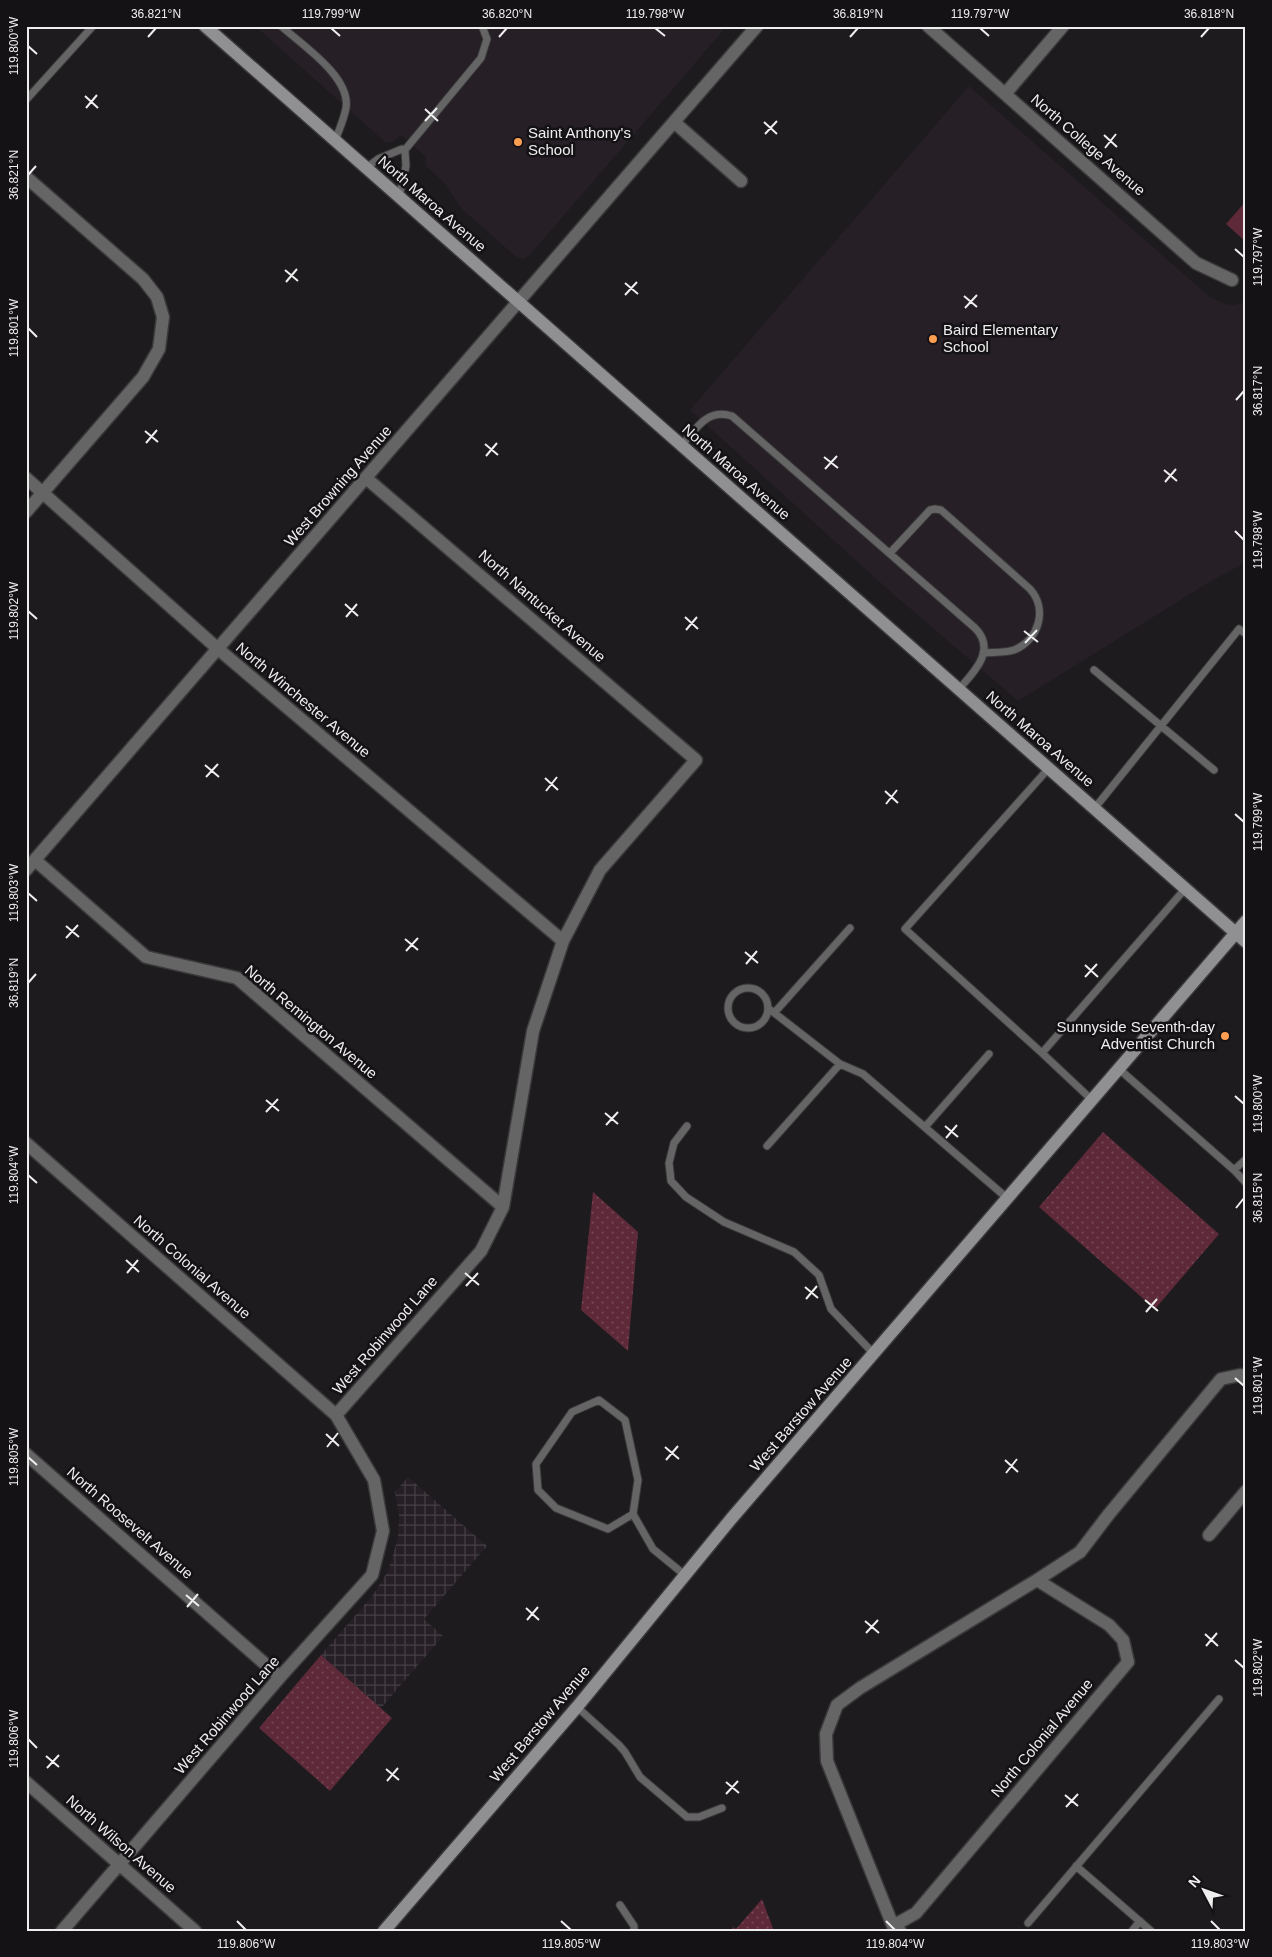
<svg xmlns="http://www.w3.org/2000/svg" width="1272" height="1957" viewBox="0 0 1272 1957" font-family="Arial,sans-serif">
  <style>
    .built { fill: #261f26 }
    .industrial { fill: url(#industrial-grid) }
    .grass { fill: url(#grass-dots) }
    .park { fill: #5e2939 }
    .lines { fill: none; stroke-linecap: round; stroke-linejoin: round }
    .lane-casing { stroke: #3a393a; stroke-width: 9 }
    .street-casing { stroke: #3a393a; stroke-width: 15 }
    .secondary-casing { stroke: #3a393a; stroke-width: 15 }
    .lane { stroke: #666566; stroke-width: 7 }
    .street { stroke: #666566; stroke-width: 12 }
    .secondary { stroke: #908f92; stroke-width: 12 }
    .ticks { fill: none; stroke: #efeeef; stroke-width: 2 }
    .poi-dot { fill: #fb9e51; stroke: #141214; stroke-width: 2 }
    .labels { text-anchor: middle; stroke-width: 5; stroke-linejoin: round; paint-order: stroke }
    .poi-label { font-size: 15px; fill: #efeeef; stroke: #141214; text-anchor: start }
    .street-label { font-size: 15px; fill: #efeeef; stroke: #141214 }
    .neatline { fill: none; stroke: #efeeef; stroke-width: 2 }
    .ticks-label { font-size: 12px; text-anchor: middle; fill: #efeeef }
  </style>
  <defs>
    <pattern id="industrial-grid" width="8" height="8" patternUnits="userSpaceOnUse" patternTransform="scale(1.25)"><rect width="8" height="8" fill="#261f26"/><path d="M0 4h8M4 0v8" fill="none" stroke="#464046"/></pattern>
    <pattern id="grass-dots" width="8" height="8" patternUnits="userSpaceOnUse" patternTransform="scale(1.25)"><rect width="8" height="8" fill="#5e2939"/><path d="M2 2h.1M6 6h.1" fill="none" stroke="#754856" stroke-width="1.8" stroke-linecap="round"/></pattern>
  </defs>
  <rect width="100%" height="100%" fill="#1d1b1d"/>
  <path class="built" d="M255,26H727L530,255L523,259L515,256L462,209L445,184L426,166V157L401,135L393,142H385Z
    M969,86L1210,297L1225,304L1232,305L1246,302V562L1208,583L1018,701L894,595L690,410Z"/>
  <path class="industrial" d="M408,1477L487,1546L424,1619L443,1636L381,1708L321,1655L373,1595L388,1571L398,1538L399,1515L395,1492Z"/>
  <path class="grass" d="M1103,1132L1219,1234L1155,1309L1039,1207Z
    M593,1192L638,1232L628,1351L581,1310Z
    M321,1655L392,1718L330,1791L259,1728Z
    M762,1899L774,1931H731L733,1927L736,1929Z"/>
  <path class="park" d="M1246,201V242L1226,224Z"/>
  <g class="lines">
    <defs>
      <path id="lane" d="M281,26C302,45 351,77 346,108C344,119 339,130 335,141
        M26,100L93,26
        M404,151L481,58L487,39L482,26
        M366,168L378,159L402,149L405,151L406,166L399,197
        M682,445C696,429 707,408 732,416L975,628C997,650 974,672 959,689
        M890,553L930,510L935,509L941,510L1030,589C1048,609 1039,640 1014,650C1005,653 992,652 983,653
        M1094,670L1214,770
        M1049,768L905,929L1042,1053L1185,889
        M1094,809L1239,629L1246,634
        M728 1008a20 20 0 1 1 40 0a20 20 0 1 1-40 0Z
        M768,1008L840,1064L863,1074L1007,1198
        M775,1012L850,928
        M1042,1053L1092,1100
        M1119,1069L1234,1170L1246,1183
        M687,1126L674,1143L669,1163L671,1181L686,1197L724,1222L794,1252L819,1275L831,1309L874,1354
        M925,1127L989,1054
        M767,1146L840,1064
        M1234,1170L1246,1159
        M599,1400L625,1420L638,1480L633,1514L608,1529L556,1508L538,1490L536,1464L572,1412Z
        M633,1514L653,1549L686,1576
        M577,1707L619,1745L625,1752L640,1777L687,1817H699L722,1808
        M1076,1866L1151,1931
        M620,1905L634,1926V1931
        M1028,1923L1219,1699
        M1132,1931L1140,1921"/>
      <path id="street" d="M928,26L1196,263L1232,280
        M1005,94L1063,26
        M674,122L741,181
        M26,177L143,279L157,297L163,317L159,349L143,377L26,512
        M26,478L217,648L563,941
        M35,860L146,957L237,978L503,1207
        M26,870L757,26
        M26,1143L336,1415L374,1480L383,1531L372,1575L280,1677L62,1931
        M336,1415L481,1251L503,1207L533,1031L563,941L600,870L696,760L366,478
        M26,1454L280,1677
        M1209,1535L1246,1491
        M26,1782L195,1931
        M893,1926L916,1913L1128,1662L1123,1640L1109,1625L1037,1580
        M900,1931L893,1926L827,1761L826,1734L837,1705L860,1688L1037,1580L1080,1552L1109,1514L1221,1379L1240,1375L1246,1379"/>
      <path id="secondary" d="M205,26L1246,942
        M384,1931L577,1707L731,1519L1246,921"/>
    </defs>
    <use href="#lane" class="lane-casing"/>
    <use href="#street" class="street-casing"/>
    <use href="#secondary" class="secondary-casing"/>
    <use href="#lane" class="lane"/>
    <use href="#street" class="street"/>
    <use href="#secondary" class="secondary"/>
  </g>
  <path class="ticks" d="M331,28L340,36M655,28L665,36M980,28L989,36M148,37L156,28M499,37L507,28M850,37L858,28M1201,37L1209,28M28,46L37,54M85,96L98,108M86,108L97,95M425,109L438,121M425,121L437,108M764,122L777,134M765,134L777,121M1104,135L1117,147M1105,148L1116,134M28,175L36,166M1235,249L1244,257M285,270L298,281M286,282L297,269M625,283L638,294M625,295L637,282M964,296L977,307M965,308L977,295M28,328L37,337M1236,400L1244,391M145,431L158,442M146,443L157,430M485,444L498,455M486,456L497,443M824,457L838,468M825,469L837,456M1164,470L1177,481M1165,482L1176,469M1235,531L1244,540M345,604L358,616M28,611L37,619M346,617L357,604M685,617L698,629M686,630L697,617M1024,631L1038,642M1025,643L1037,630M205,765L219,777M206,777L218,764M545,778L558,790M546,791L557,777M885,791L898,803M886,804L897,790M1235,814L1244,822M28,893L37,901M66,926L79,937M66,938L78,925M405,939L418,950M406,951L418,938M745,952L758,963M746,964L757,951M1085,965L1098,977M1085,977L1097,964M28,983L36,974M1235,1096L1244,1104M266,1100L279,1111M266,1112L278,1099M605,1113L618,1124M606,1125L618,1112M945,1126L958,1137M946,1138L957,1125M28,1175L37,1183M1236,1208L1244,1198M126,1260L139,1272M127,1273L138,1260M465,1273L479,1285M466,1286L478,1273M805,1287L818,1298M806,1299L817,1286M1145,1300L1158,1311M1146,1312L1157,1299M1235,1378L1244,1386M326,1434L339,1446M327,1447L338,1433M665,1447L679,1459M28,1457L37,1465M666,1460L678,1446M1005,1460L1018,1472M1006,1473L1017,1459M186,1595L199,1606M187,1607L198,1594M526,1608L539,1620M527,1620L538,1607M865,1621L879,1633M866,1633L878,1620M1205,1634L1218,1646M1206,1646L1217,1633M1235,1660L1244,1668M28,1739L37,1748M46,1756L59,1767M47,1768L59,1755M386,1769L399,1780M387,1781L398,1768M726,1782L739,1793M726,1794L738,1781M1065,1795L1078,1806M1066,1807L1078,1794M237,1921L246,1930M561,1921L571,1930M886,1921L895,1930M1211,1921L1220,1930"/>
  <g class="poi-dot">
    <circle cx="518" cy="142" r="5"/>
    <circle cx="933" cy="339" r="5"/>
    <circle cx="1225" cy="1036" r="5"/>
  </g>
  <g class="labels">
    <g class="poi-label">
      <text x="528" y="138">Saint Anthony's<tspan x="528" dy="17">School</tspan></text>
      <text x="943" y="335">Baird Elementary<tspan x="943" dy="17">School</tspan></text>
      <text x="1215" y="1032" text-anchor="end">Sunnyside Seventh-day<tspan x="1215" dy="17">Adventist Church</tspan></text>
    </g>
    <g class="street-label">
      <text transform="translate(1088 145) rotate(41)" y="5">North College Avenue</text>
      <text transform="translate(432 204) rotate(41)" y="5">North Maroa Avenue</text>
      <text transform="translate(736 472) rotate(41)" y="5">North Maroa Avenue</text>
      <text transform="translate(338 486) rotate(-49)" y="5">West Browning Avenue</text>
      <text transform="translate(542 606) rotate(41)" y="5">North Nantucket Avenue</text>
      <text transform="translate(303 700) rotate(40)" y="5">North Winchester Avenue</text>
      <text transform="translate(1040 739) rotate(41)" y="5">North Maroa Avenue</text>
      <text transform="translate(311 1022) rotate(40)" y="5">North Remington Avenue</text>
      <text transform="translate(192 1267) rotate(41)" y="5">North Colonial Avenue</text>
      <text transform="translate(385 1335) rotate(-49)" y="5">West Robinwood Lane</text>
      <text transform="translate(801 1414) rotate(-49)" y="5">West Barstow Avenue</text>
      <text transform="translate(130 1523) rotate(41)" y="5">North Roosevelt Avenue</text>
      <text transform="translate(227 1715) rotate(-49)" y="5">West Robinwood Lane</text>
      <text transform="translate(540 1724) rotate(-50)" y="5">West Barstow Avenue</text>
      <text transform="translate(1042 1738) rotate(-50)" y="5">North Colonial Avenue</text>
      <text transform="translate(121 1844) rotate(41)" y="5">North Wilson Avenue</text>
    </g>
  </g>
  <rect width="1272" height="1957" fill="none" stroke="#141214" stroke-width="55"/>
  <g transform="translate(1204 1890) rotate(311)" stroke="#141214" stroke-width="4" paint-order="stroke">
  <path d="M0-4L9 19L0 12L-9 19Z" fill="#efeeef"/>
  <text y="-8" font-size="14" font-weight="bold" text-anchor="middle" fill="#efeeef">N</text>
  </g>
  <rect x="28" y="28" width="1216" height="1902" class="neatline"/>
  <g class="ticks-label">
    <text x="156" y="18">36.821°N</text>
    <text x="331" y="18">119.799°W</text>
    <text x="507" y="18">36.820°N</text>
    <text x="655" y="18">119.798°W</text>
    <text x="858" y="18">36.819°N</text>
    <text x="980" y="18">119.797°W</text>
    <text x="1209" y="18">36.818°N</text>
    <text transform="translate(14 46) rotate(-90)" y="4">119.800°W</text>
    <text transform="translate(14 175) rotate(-90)" y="4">36.821°N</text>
    <text transform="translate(1258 257) rotate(-90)" y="4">119.797°W</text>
    <text transform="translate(14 328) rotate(-90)" y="4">119.801°W</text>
    <text transform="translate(1258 391) rotate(-90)" y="4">36.817°N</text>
    <text transform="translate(1258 540) rotate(-90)" y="4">119.798°W</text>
    <text transform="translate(14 611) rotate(-90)" y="4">119.802°W</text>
    <text transform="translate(1258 822) rotate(-90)" y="4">119.799°W</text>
    <text transform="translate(14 893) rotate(-90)" y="4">119.803°W</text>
    <text transform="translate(14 983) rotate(-90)" y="4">36.819°N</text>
    <text transform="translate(1258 1104) rotate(-90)" y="4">119.800°W</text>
    <text transform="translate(14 1175) rotate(-90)" y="4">119.804°W</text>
    <text transform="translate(1258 1198) rotate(-90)" y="4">36.815°N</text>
    <text transform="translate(1258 1386) rotate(-90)" y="4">119.801°W</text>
    <text transform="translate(14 1457) rotate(-90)" y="4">119.805°W</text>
    <text transform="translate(1258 1668) rotate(-90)" y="4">119.802°W</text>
    <text transform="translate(14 1739) rotate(-90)" y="4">119.806°W</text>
    <text x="246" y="1948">119.806°W</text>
    <text x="571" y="1948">119.805°W</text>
    <text x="895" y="1948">119.804°W</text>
    <text x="1220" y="1948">119.803°W</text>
  </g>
</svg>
